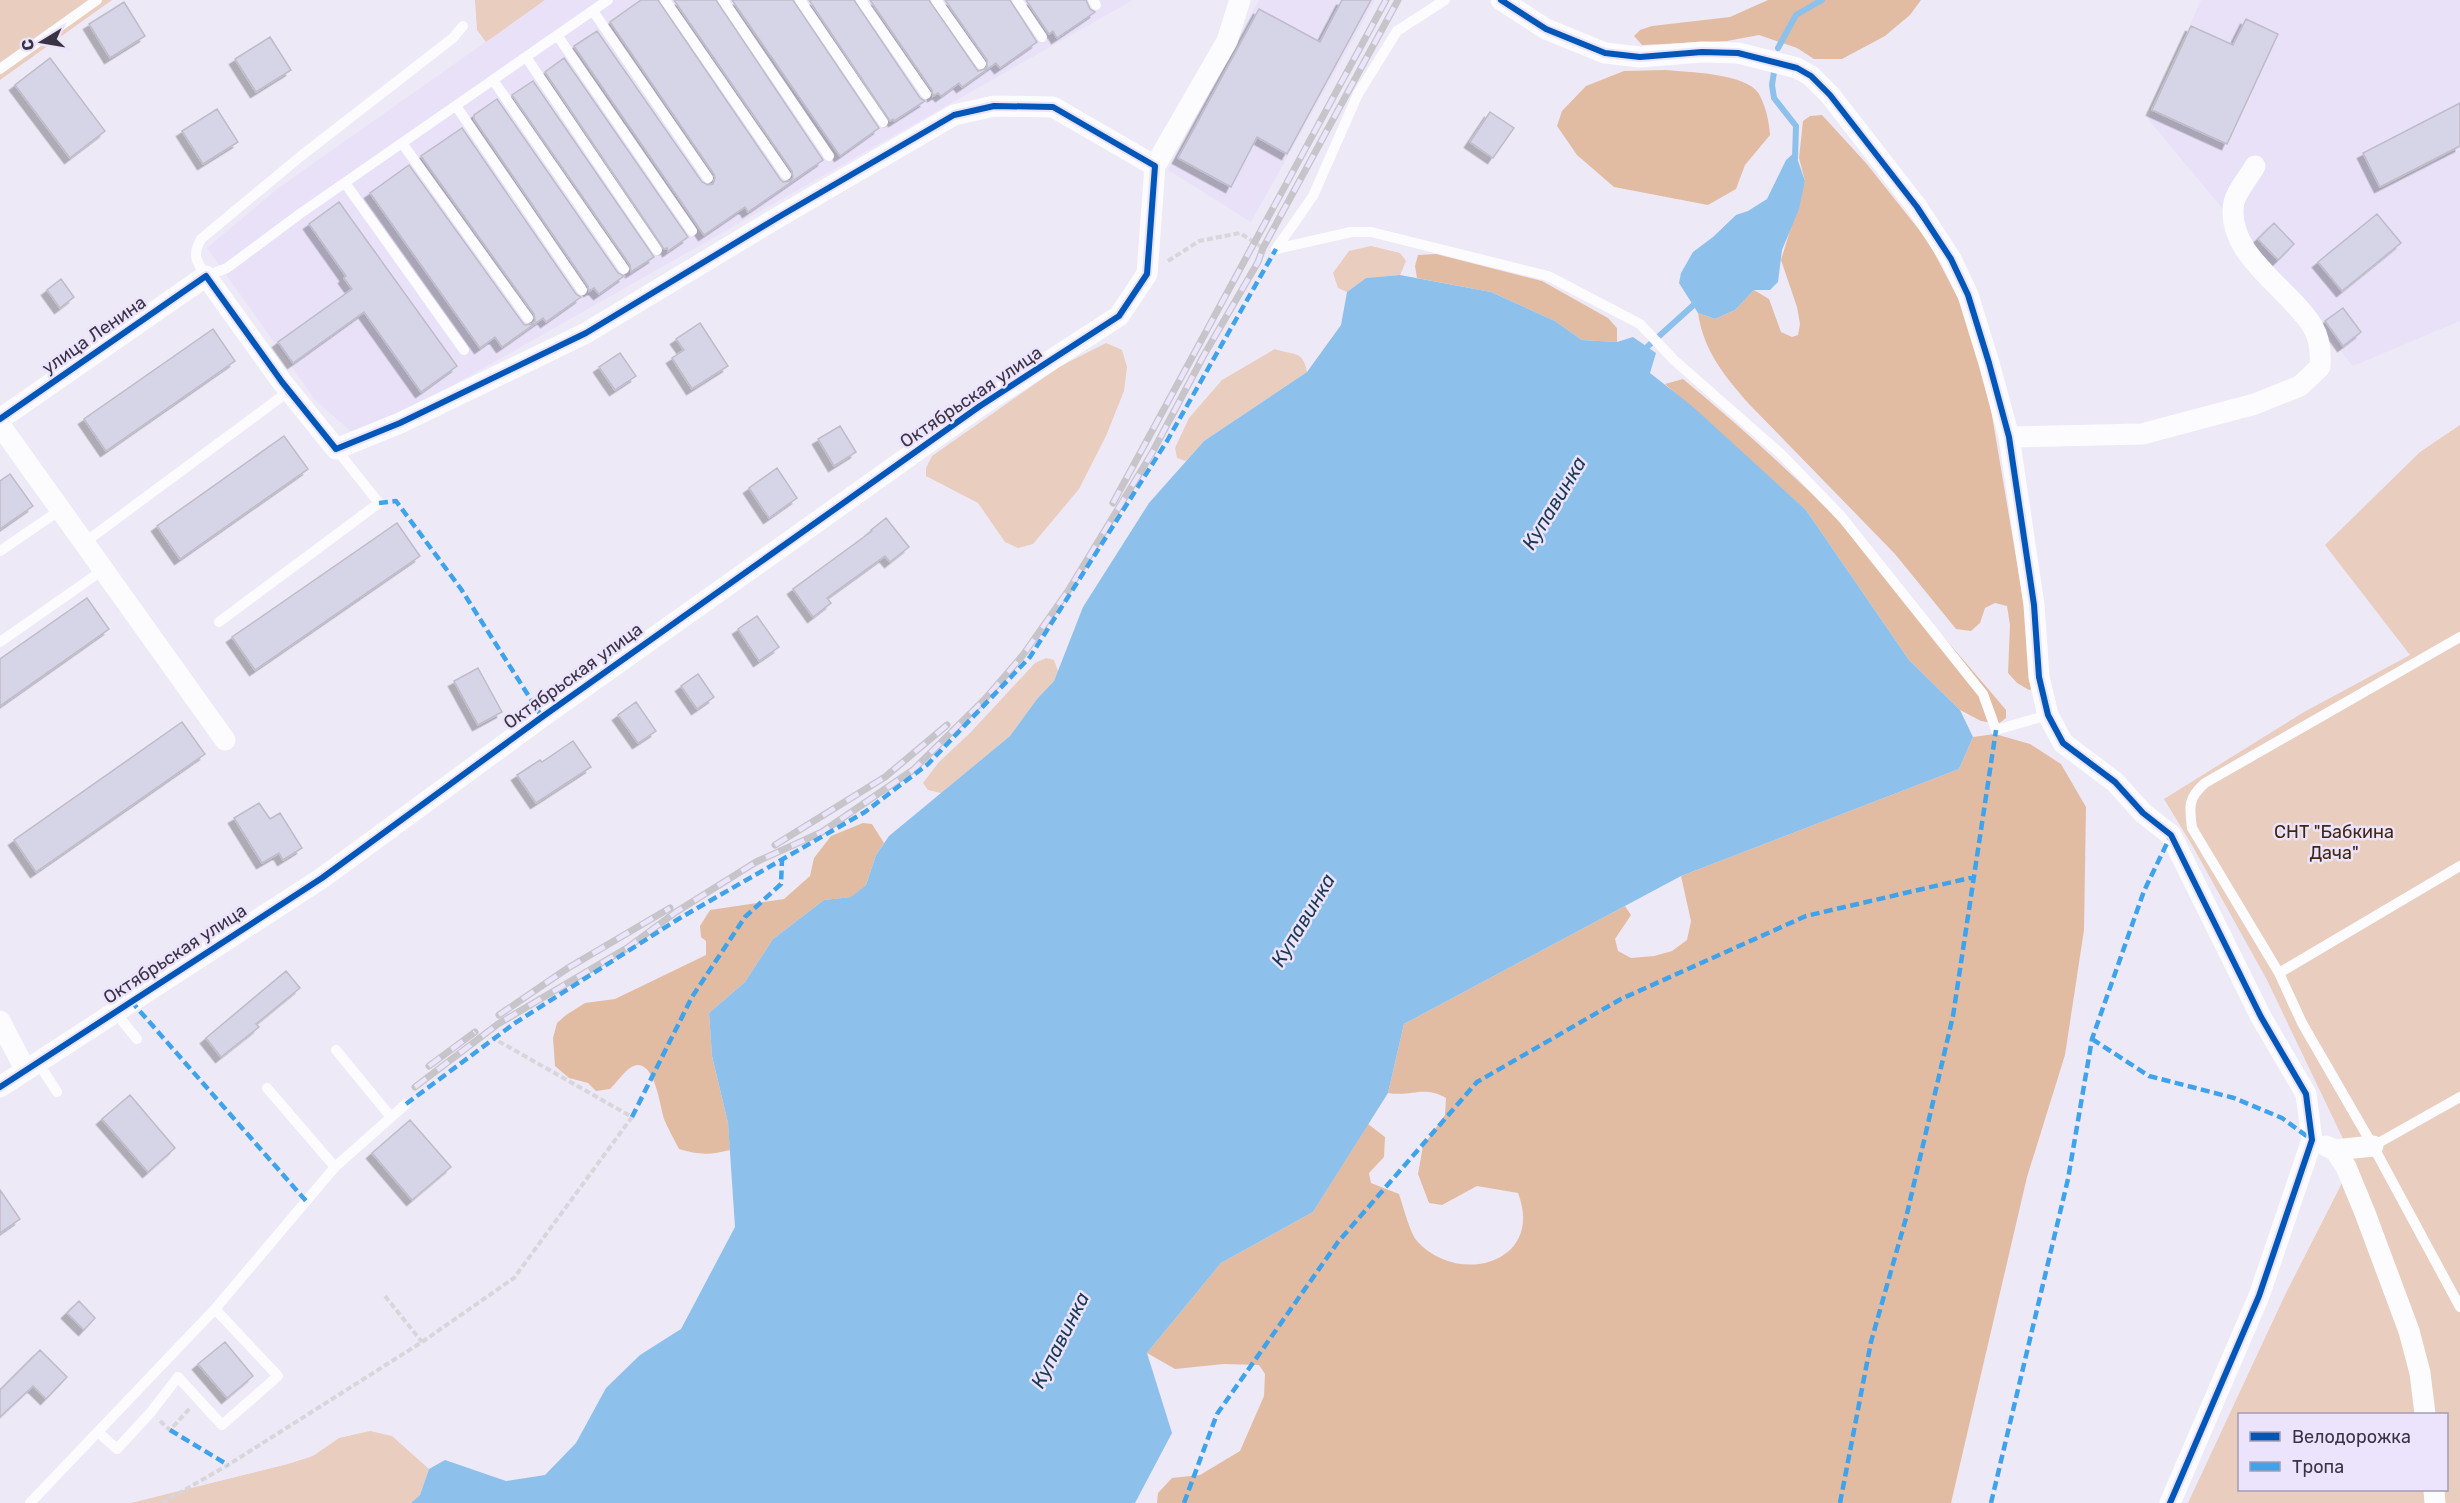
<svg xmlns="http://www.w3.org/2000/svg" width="2460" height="1503" viewBox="0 0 2460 1503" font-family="Rubik,sans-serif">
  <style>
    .built { fill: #e8e1f8 }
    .green { fill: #e9cdbe; fill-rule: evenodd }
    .forest { fill: #e2bca2 }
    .water { fill: #8dc1ec }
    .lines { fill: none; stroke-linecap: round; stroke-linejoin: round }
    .stream { stroke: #8dc1ec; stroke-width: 6 }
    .building { fill: #d6d4e7; stroke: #bfbcca; stroke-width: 1.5; filter: url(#shadow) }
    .path { stroke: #d8d6db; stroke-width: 4; stroke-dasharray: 6 3; stroke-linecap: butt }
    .service { stroke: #fcfcfe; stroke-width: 10 }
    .minor { stroke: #fcfcfe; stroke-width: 21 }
    .rail-casing { stroke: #c7c5ca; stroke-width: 7 }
    .rail { stroke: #ece3fd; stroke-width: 4.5; stroke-dasharray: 14; stroke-linecap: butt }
    .quiet { stroke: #3fa3ec; stroke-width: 4.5; stroke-dasharray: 9 4.5; stroke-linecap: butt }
    .cycleway-casing { stroke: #ece3fd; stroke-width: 10 }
    .cycleway { stroke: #0057b8; stroke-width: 6 }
    .labels { text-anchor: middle; stroke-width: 5; stroke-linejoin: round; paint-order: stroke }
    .street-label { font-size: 18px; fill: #393343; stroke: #ece3fd }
    .park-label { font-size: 18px; fill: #42270d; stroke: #ece3fd }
    .water-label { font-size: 20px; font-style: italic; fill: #193950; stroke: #ece3fd }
  </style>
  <defs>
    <filter id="shadow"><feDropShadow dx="-5.5" dy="5.5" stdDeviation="0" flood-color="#0004"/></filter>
  </defs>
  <rect width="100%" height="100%" fill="#eee9f7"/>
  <path class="built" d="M545,0H1133L443,391L355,435L316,401L207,248L277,189Z
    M1259,0H1375L1251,222L1168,170Z
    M2201,0H2460V321L2353,366L2148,119Z"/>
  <path class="green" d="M0,0H112L0,80Z
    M475,0H545L486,42L477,30Z
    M1371,246L1400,253L1406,261L1400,275L1366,278L1347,292L1338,288L1333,273L1349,251Z
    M1106,343L1122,350L1127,367L1124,391L1106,436L1079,489L1033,544L1018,548L1005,542L978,503L926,476V468L932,456L1059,367Z
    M1275,349C1293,356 1303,349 1307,372L1204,441L1186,461L1177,458L1175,448L1189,418L1222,380Z
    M2460,425V1503H2188L2285,1295L2341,1185L2346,1145L2267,980L2192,845L2164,799L2304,712L2410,655L2325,545L2420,452ZM2240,1414H2446V1490H2240Z
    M1046,658L1054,660L1058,671L1054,681L1037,699L1010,736L941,793L928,790L923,783L939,762L970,733L1035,663Z
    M370,1431L392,1436L429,1469L420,1495L411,1503H131L288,1464L313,1456L339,1438Z"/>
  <path class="forest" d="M1768,0H1921L1910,15L1885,36L1842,59H1814L1797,48L1759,35L1727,41L1642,45L1634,36L1640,30L1652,26L1730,17Z
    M1664,70C1687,72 1747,73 1759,94C1766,107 1769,121 1770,135L1745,165L1736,189L1708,205L1614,187L1577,155L1557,126L1562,111L1586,86L1624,71Z
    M1822,115L1866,163L1928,241L1962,306L1988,392L2038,687L2029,690L2017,683L2008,673L2010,625L2007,606L1995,603L1985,608L1980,623L1971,631L1956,629L1895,554L1749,404C1724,375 1704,352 1698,313L1715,319L1735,310L1754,290L1769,299L1781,332L1792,337L1798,335L1800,324L1797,307L1781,260L1805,181L1799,158L1803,121L1810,116Z
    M1436,254L1542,281L1608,318L1617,328V342L1582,340L1555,321L1491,292L1417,278L1415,266L1418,255Z
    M1683,379C1727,415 1769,453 1810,492C1878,559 1944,637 2006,710V718L1998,724L1981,721L1960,710L1909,660L1806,510L1665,384Z
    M1995,734L2030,744L2061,764L2086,807L2084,930L2065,1055L2027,1177L1951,1503H1157L1158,1493L1172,1478L1200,1475L1240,1451L1264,1396L1265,1374L1259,1365L1224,1364L1175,1369L1147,1353L1221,1263L1313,1212L1368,1124L1385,1137L1384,1157L1369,1173L1371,1183L1399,1194C1403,1206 1410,1233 1417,1241C1458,1287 1545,1263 1518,1193L1477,1186L1442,1205L1429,1203L1418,1174L1423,1146L1445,1115L1446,1098C1423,1085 1413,1097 1388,1093L1404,1024L1625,906L1631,915L1615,939L1618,951L1631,958L1654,956L1672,951L1687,940L1691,921L1681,876L1959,769L1973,737Z
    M863,823L872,824L884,843L876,855L866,885L852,897L824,900L773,939L745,982L709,1013L712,1056L728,1123L730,1150C711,1155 698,1155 679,1149C674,1139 668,1129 664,1119C660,1107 654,1052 630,1068C623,1073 616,1083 610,1089L596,1091L588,1083L569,1078L555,1066L553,1038L557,1023L566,1015L585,1003L615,999L706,955V941L701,937L700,926L710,910L784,899L810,876L814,858L831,836Z"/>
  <path class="water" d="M1795,152L1805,181L1799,209L1782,250L1778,282L1770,290H1754L1735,310L1715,319L1698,313L1679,283L1681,273L1693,252L1713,237L1736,215L1748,211L1767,199L1786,160Z
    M1400,275L1491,292L1555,321L1582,340L1617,342L1633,337L1656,353L1650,373L1692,406L1806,510L1909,660L1960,710L1973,737L1959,769L1681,876L1404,1024L1388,1093L1313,1212L1221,1263L1147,1353L1172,1433L1135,1503H411L420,1495L429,1469L445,1460L506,1481L545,1475L576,1443L606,1388L640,1355L681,1329L735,1227L728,1123L712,1056L709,1013L745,982L773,939L824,900L851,897L866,885L876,855L889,836L1010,736L1037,699L1054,681L1083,607L1149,503L1204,441L1307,372L1341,325L1347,292L1366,278Z"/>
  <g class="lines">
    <path class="stream" d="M1778,48L1796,15L1822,0
      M1774,72L1772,85L1774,98L1796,126L1795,158
      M1647,347L1698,301"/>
  </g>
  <path class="building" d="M641,0H658L780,179L783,182L790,181L793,178L792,171L674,0H716L823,160L748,212L745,207L704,235L574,46L597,31L702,182L708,185L713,184L715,178L714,174L610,22Z
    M732,0H793L879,128L840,156Z
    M809,0H854L920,98L925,101L894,121L893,119L890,121Z
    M870,0H929L978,71L987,68V60L945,0H1010L1037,42L1000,68L996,63L962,87L959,83L941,96L938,93L933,96L932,90Z
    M1026,0H1086L1090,9L1095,12L1057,38L1053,31L1049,34Z
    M1342,0H1371L1287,154L1257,137L1231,187L1178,158L1259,9L1320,42Z
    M124,2L145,36L110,58L89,24Z
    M2246,19L2278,34L2227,144L2152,110L2191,26L2233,45Z
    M270,37L291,70L256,92L235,59Z
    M50,58L105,131L70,158L15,85Z
    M564,58L688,237L668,251L667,248L664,249L545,72Z
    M533,81L654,257L634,270L631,272L630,265L512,95Z
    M497,99L618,273L624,276L599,294L594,288L589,291L588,286L474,119V115Z
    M2460,103V146L2380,187L2363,153Z
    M217,109L238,142L203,164L182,131Z
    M1490,112L1514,128L1493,158L1470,142Z
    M462,128L576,294L581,297L546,322L543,318L502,347L495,337L480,348L370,193L409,165L522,322L525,325L532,324L535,321L534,314L421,156Z
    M339,202L457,366L421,392L364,312L293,363L278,342L352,289L344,278L346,276L309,224Z
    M2377,214L2401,243L2342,291L2318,262Z
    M2274,223L2294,244L2278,260L2258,239Z
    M61,279L74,297L60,308L47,290Z
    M2343,308L2361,332L2343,346L2325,321Z
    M700,323L728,366L692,389L672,358L684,350L676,339Z
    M213,329L235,361L106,451L84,419Z
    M620,353L636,376L615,390L599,367Z
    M840,426L856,452L834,466L818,439Z
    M284,436L308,469L180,559L157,526Z
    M777,468L797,498L769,518L749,488Z
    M10,474L33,506L0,529V481Z
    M886,518L909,547L890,562L885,556L827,598L831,603L813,617L793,589L872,531L871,530Z
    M397,523L420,556L255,670L232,637Z
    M87,598L109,629L0,706V659Z
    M757,616L779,647L759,661L738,629Z
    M478,668L502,712L478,725L454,681Z
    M698,674L714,697L697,709L681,686Z
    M636,702L656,731L638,743L618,715Z
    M182,722L205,754L36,872L14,840Z
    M573,741L591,767L536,803L517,775L540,760L542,762Z
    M259,803L270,819L280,813L302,848L283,860L279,853L262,863L234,818Z
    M286,971L300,988L256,1024L259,1027L221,1057L206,1038Z
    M130,1095L175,1148L148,1172L102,1119Z
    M410,1120L451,1167L412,1200L372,1153Z
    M0,1190L20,1219L0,1233Z
    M79,1301L95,1318L84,1330L67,1313Z
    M225,1342L253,1376L227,1398L198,1364Z
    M40,1350L67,1377L46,1399L33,1386L0,1417V1390Z"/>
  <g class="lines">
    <path class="path" d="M1168,261L1199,241L1240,233L1263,248
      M385,1296L422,1342
      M160,1421L170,1430L190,1408
      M162,1503L228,1465L422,1342L514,1278L632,1117L493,1038"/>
    <path class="service" d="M665,0L786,175
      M723,0L829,156
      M800,0L883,122
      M861,0L926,94
      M936,0L981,64
      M1017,0L1042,37
      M1093,0L1096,5
      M593,11L708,178
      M463,26L453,38L301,156L201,239C192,255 196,261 206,276L227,268L301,213L608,0
      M557,35L692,231
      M526,57L657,250
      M0,69L97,0
      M493,80L624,269
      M456,106L582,290
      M402,143L528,318
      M345,183L464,350
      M1276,249L1351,232H1371L1548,276L1640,324L1674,360L1782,455L1841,516L1983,694L1996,730L2048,715
      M1276,249L1313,196L1358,94L1397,31L1445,0
      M84,543L289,391
      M0,551L60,510
      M219,622L379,503L336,449
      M2460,637L2205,783C2188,798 2189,806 2192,828L2279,973L2302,1023L2373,1146L2460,1307
      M0,642L103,570
      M2279,973L2460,866
      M114,1011L137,1039
      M336,1050L391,1117
      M37,1061L57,1092
      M267,1088L335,1167
      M2373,1146L2460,1097
      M99,1433L117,1449L151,1412L178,1377L222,1425L278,1376L215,1309
      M30,1503L215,1309L335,1167L406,1104"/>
    <path class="minor" d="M1501,0L1546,29L1605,53L1640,57L1702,52L1738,53L1797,68L1811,76L1830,95L1917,207L1951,259L1968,295L1989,363L2009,437L2034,605L2039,677L2048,715L2063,743L2115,782L2143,813L2171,835L2261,1017L2306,1094L2312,1140L2259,1296L2170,1503
      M1155,166L1227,41L1240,0
      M0,419L206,276L282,382L336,449L400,423L586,333L782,215L954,115L994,106L1053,107L1155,166L1147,274L1119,316L980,406L542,717L322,878L0,1087
      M0,425L225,740
      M2009,437L2142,434L2255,404L2300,386L2320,367C2321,354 2320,339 2313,327C2290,288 2224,254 2234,202C2237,190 2249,177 2255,166
      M0,1021L25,1069
      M2326,1146L2335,1150L2373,1146
      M2335,1150L2346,1167L2365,1213L2409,1331L2420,1373L2425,1414
      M2434,1490L2435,1503"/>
    <defs>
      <path id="rail" d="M1113,503L1386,0
        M775,845L885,777L947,725
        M499,1015L568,968L670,908
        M429,1066L475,1032
        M415,1087L498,1024L627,948L676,912L756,862L822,832L913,770L985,699L1023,655L1068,591L1152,453L1204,355L1258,262L1263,248L1398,0"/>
    </defs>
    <use href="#rail" class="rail-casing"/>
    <use href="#rail" class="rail"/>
    <path class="quiet" d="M379,503L396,501L461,589L542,717
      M131,1001L306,1201
      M2092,1039L2149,1076L2234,1098L2282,1118L2312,1140
      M406,1104L515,1023L680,918L865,812L928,764L1030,657L1167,441L1276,249
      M632,1117L692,997L745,917L781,884L782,860
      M170,1430L228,1465
      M1184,1503L1217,1414L1338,1242L1477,1082L1621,999L1806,916L1974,877
      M1840,1503L1871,1342L1906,1218L1953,1016L1996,730
      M1991,1503L2068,1179L2092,1039L2144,891L2171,835"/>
    <defs>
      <path id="cycleway" d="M1501,0L1546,29L1605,53L1640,57L1702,52L1738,53L1797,68L1811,76L1830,95L1917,207L1951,259L1968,295L1989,363L2009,437L2034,605L2039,677L2048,715L2063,743L2115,782L2143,813L2171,835L2261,1017L2306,1094L2312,1140L2259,1296L2170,1503
        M0,419L206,276L282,382L336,449L400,423L586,333L782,215L954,115L994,106L1053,107L1155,166L1147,274L1119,316L980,406L542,717L322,878L0,1087"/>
    </defs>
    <use href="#cycleway" class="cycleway-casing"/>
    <use href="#cycleway" class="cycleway"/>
  </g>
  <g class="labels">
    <g class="street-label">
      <text transform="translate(94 335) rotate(-35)" y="6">улица Ленина</text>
      <text transform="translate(971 397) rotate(-34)" y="6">Октябрьская улица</text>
      <text transform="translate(573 676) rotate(-36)" y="6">Октябрьская улица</text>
      <text transform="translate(175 954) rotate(-33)" y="6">Октябрьская улица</text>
    </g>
    <g class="park-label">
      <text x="2334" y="838">СНТ "Бабкина<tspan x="2334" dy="21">Дача"</tspan></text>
    </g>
    <g class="water-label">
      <text transform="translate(1554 503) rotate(-59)" y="7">Купавинка</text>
      <text transform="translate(1303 920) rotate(-59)" y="7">Купавинка</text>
      <text transform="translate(1060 1340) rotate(-63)" y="7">Купавинка</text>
    </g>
  </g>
  <rect x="2238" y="1413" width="210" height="78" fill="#ece3fd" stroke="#a49db3" stroke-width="1.5"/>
  <rect x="2250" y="1432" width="30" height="9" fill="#0057b8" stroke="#a49db3" stroke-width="1.5"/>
  <text x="2292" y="1443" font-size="18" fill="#393343">Велодорожка</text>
  <rect x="2250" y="1462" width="30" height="9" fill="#3fa3ec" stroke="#a49db3" stroke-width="1.5"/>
  <text x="2292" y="1473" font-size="18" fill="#393343">Тропа</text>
  <g transform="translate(42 42) rotate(259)" stroke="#ece3fd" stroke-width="4.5" paint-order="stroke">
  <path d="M0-4.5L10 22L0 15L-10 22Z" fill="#393343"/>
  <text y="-9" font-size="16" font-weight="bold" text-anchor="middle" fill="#393343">С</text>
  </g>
</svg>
